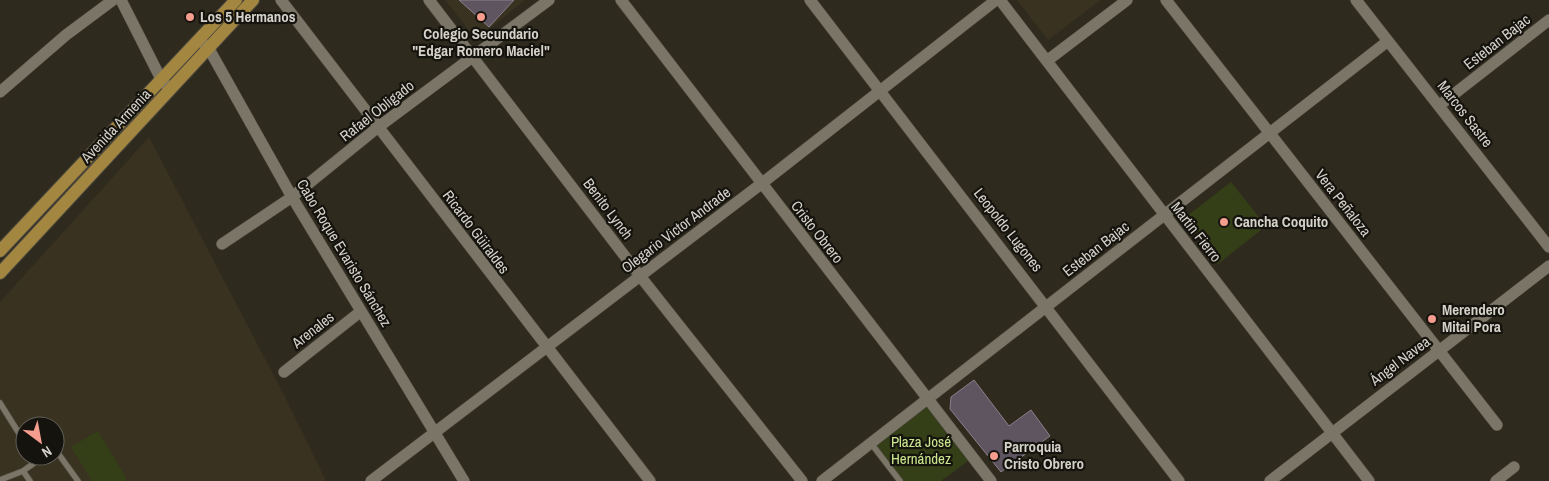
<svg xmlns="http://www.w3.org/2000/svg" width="1549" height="481" viewBox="0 0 1549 481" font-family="'Archivo Narrow',sans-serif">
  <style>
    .built { fill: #393220; fill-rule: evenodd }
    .green { fill: #343f17 }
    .building { fill: #5e5561; stroke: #8a808c }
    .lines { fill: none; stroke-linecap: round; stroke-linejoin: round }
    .service-casing { stroke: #4c483e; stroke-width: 7 }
    .minor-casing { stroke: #4c483e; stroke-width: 12 }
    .primary-casing { stroke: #4c483e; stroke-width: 14 }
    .service { stroke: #7b7567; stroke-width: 5.5 }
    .minor { stroke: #7b7567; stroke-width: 11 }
    .primary { stroke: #a3863f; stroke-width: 12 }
    .poi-dot { fill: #f59d8f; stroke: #15130d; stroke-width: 2 }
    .labels { text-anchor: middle; stroke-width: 4.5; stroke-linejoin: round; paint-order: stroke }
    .poi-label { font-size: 15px; font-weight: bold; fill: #d5d2ca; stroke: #15130d; text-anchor: start }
    .street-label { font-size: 15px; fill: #d5d2ca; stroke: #15130d }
    .park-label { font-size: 15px; fill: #cce78f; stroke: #15130d }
  </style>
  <rect width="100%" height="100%" fill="#2f2a1e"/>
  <path class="built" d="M445,0H525L482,35L471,33Z
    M1017,0H1101L1048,40Z
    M149,137L284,395L326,481H0V302ZM25,426H55V456H25Z"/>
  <path class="green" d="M1231,182L1266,226L1218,264L1183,219Z
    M927,407L968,461L941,481H902L876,446Z
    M98,431L127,479L123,481H92L71,447Z"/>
  <path class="building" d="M459,0H514L489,27Z
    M974,380L1009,426L1031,410L1050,436L1001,472L950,409L951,397Z"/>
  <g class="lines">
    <defs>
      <path id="service" d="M0,403L25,443
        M870,442L900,481
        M55,449L78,481
        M23,471L30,481
        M0,480L23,471L44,456"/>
      <path id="minor" d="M121,0L162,81L167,86
        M281,0L650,481
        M429,0L640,276L802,481
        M621,0L991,481
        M810,0L1179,481
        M1000,0L1369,481
        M1166,0L1497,425
        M1356,0L1549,247
        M203,43L209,49L292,197L464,481
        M1048,60L1127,0
        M0,92L66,35L113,0
        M1440,105L1549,20
        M222,244L292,197L377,128L549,0
        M284,372L360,312
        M371,481L761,184L996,0
        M822,481L1388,41
        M1270,481L1549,266
        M1496,481L1514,467"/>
      <path id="primary" d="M0,251L236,0
        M0,273L253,0"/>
    </defs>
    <use href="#service" class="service-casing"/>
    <use href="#minor" class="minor-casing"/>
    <use href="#primary" class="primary-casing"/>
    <use href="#service" class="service"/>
    <use href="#minor" class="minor"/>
    <use href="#primary" class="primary"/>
  </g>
  <g class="poi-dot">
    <circle cx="190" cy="17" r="5"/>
    <circle cx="481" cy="17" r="5"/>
    <circle cx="1224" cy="222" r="5"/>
    <circle cx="1432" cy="319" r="5"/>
    <circle cx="994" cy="456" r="5"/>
  </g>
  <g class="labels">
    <g class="poi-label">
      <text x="200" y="22">Los 5 Hermanos</text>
      <text x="481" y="39" text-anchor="middle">Colegio Secundario<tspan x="481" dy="17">"Edgar Romero Maciel"</tspan></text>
      <text x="1234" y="227">Cancha Coquito</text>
      <text x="1442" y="315">Merendero<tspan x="1442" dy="17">Mitai Pora</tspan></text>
      <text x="1004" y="452">Parroquia<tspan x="1004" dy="17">Cristo Obrero</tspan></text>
    </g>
    <g class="street-label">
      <text transform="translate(1497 42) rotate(-38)" y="5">Esteban Bajac</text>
      <text transform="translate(377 111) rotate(-38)" y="5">Rafael Obligado</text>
      <text transform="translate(1465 114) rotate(52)" y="5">Marcos Sastre</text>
      <text transform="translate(116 126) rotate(-47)" y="5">Avenida Armenia</text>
      <text transform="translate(1343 203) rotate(52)" y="5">Vera Peñaloza</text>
      <text transform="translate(608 209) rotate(53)" y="5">Benito Lynch</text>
      <text transform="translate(676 230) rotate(-37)" y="5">Olegario Victor Andrade</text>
      <text transform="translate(1008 230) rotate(52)" y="5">Leopoldo Lugones</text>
      <text transform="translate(476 232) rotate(53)" y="5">Ricardo Güiraldes</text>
      <text transform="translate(817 232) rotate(52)" y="5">Cristo Obrero</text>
      <text transform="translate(1196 232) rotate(52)" y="5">Martin Fierro</text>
      <text transform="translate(1096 249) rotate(-38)" y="5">Esteban Bajac</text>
      <text transform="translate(344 253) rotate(59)" y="5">Cabo Roque Evaristo Sánchez</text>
      <text transform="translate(313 330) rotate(-38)" y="5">Arenales</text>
      <text transform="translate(1400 361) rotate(-37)" y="5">Ángel Navea</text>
    </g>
    <g class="park-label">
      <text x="921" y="447">Plaza José<tspan x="921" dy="17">Hernández</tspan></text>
    </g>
  </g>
  <g transform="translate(40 441) rotate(148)"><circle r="24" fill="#15130d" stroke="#625f59"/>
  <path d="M0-4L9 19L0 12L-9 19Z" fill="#f59d8f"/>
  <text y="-8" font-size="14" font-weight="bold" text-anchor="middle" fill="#d5d2ca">N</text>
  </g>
</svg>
